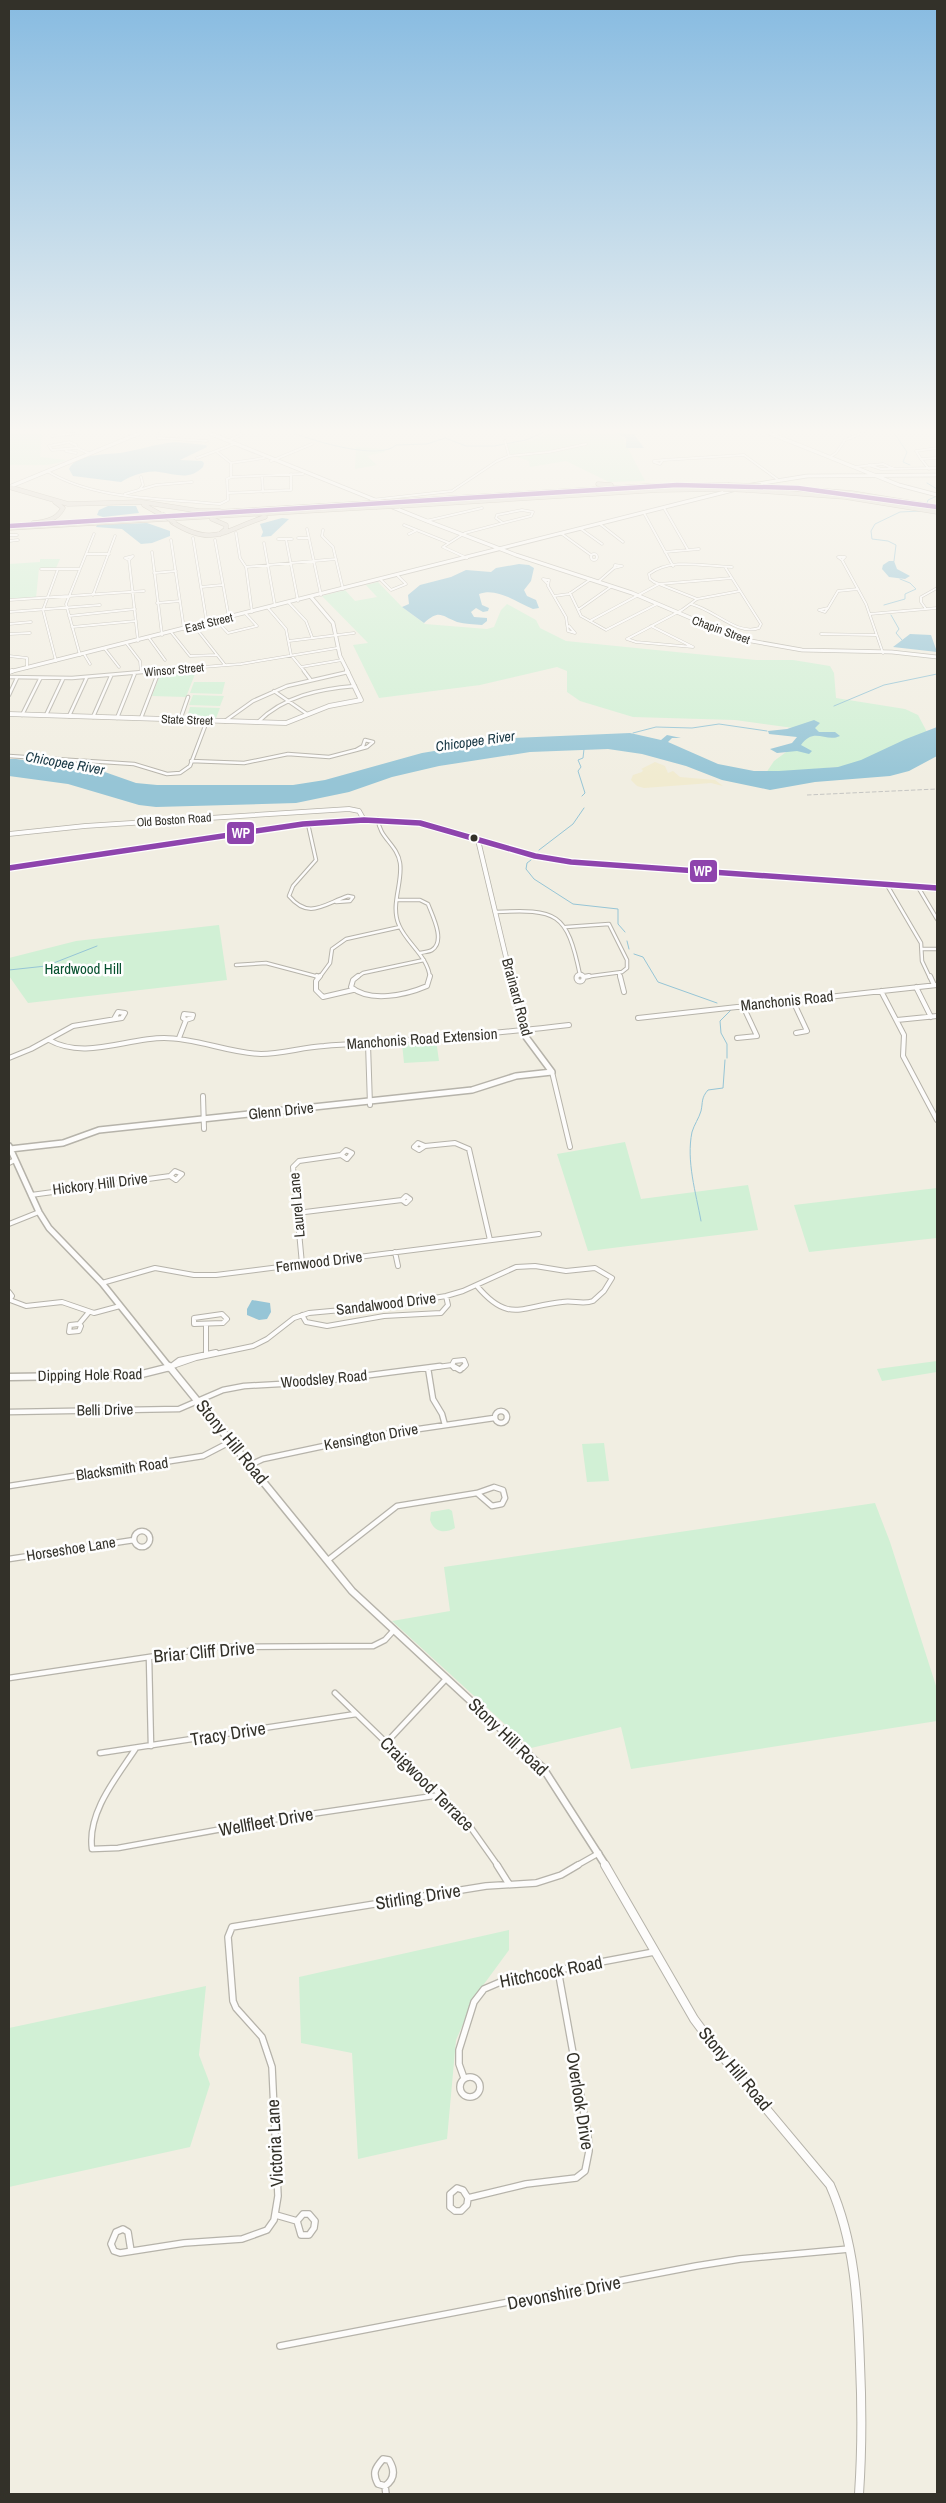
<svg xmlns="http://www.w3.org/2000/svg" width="946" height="2503" viewBox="0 0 946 2503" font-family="'Archivo Narrow',sans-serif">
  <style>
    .green { fill: #d1f0d5 }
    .sand { fill: #f1ebd0 }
    .water { fill: #96c5d6 }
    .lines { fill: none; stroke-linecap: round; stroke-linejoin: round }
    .stream { stroke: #96c5d6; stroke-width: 1 }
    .street-far4-casing { stroke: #b6b3aa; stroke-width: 3 }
    .street-far3-casing { stroke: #b6b3aa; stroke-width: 4.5 }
    .street-far2-casing { stroke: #b6b3aa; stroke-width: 6 }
    .street-far1-casing { stroke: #b6b3aa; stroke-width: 7 }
    .street-casing { stroke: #b6b3aa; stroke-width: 8 }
    .secondary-far4-casing { stroke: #b6b3aa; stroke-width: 4.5 }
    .secondary-far3-casing { stroke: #b6b3aa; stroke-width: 5.5 }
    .secondary-far2-casing { stroke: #b6b3aa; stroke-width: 8 }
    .secondary-far1-casing { stroke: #b6b3aa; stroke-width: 9 }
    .secondary-casing { stroke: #b6b3aa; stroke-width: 10 }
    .primary-casing { stroke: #b1aa9c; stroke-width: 6 }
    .highway-casing { stroke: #b1aa9c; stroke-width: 5 }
    .street-far4 { stroke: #fdfcfb; stroke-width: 2 }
    .street-far3 { stroke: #fdfcfb; stroke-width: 2.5 }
    .street-far2 { stroke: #fdfcfb; stroke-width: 4 }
    .street-far1 { stroke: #fdfcfb; stroke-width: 4.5 }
    .street { stroke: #fdfcfb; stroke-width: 5.5 }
    .secondary-far4 { stroke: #fdfcfb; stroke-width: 3 }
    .secondary-far3 { stroke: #fdfcfb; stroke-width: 4 }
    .secondary-far2 { stroke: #fdfcfb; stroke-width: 5 }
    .secondary-far1 { stroke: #fdfcfb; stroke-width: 6 }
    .secondary { stroke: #fdfcfb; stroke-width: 8 }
    .primary { stroke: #ebe7e0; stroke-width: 4.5 }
    .highway { stroke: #ded9d0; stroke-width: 4 }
    .rail { stroke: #c6c6c3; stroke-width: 1; stroke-dasharray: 4.5 2; stroke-linecap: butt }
    .highway-bridge-casing { stroke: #b1aa9c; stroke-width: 5; stroke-linecap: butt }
    .highway-bridge { stroke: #ded9d0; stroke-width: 4 }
    .bus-1-far1-casing { stroke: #fefefe; stroke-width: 6 }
    .bus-1-casing { stroke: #fefefe; stroke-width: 8 }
    .bus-1-far1 { stroke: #8e44ad; stroke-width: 4.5 }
    .bus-1 { stroke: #8e44ad; stroke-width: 5.5 }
    .bus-dot { fill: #333129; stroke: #fefefe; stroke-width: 2 }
    .labels { text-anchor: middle; stroke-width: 5; stroke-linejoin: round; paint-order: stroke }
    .far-street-label { font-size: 12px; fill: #333129; stroke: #fefefe }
    .far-water-label { font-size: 14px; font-style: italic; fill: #143441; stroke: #fefefe }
    .park-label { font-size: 15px; fill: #07512f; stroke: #fefefe }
    .street-label { font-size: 15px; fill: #333129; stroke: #fefefe }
    .near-street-label { font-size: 18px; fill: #333129; stroke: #fefefe }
    .line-badge { stroke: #fefefe; stroke-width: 2 }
    .badge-label { font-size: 14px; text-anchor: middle; font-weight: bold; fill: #fff }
  </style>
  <rect width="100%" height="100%" fill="#f1eee2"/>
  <path class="green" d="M9,433H42L40,457L66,460C49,468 27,464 9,465Z
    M550,433H620L645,481L609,482L566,461L530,467L529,461L511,455L505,445L530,441Z
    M356,447L385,449V452L367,456L377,465L355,469Z
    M40,559H60L56,568H39L36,598L9,599V564L40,562Z
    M378,582L402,607L425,624L487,629L494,627L501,610L507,604L536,620L540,628L566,641L756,660H793L830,666L834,673L836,698L905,709L918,715L927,732L850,766L766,773L774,761L797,744L801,729L735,720L633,717L580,701L567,692V671L557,667L480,685L379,698L353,645L368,643L322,596L345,590L355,601L377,597L366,585Z
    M197,669L186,697L152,696L161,672Z
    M194,682H225L222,694L190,693Z
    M193,695L224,696L220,706L189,705Z
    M190,707L220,708L216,718L187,717Z
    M219,925L227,980L28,1003L9,976V958L76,941Z
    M436,1040L439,1061L404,1063L402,1043Z
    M625,1142L641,1199L748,1185L758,1230L588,1251L557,1154Z
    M937,1188V1238L809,1252L794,1205Z
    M937,1361V1372L882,1381L877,1369Z
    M604,1443L609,1481L587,1482L582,1444Z
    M875,1503L890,1542L937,1689V1721L631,1769L621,1727L531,1748L392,1621L450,1611L444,1567Z
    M449,1509L452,1511L455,1528C444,1534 434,1532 430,1520L431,1512Z
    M509,1930V1950L476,1995L456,2040L447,2139L358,2159L352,2053L301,2043L299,1977Z
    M206,1986L199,2055L210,2084L190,2147L9,2187V2028Z"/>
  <path class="sand" d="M655,762L665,766L668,773L673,771L680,777L715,780L723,786L711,783L644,788L637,786L631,780L633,775L642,772L643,770L641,769Z"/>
  <path class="water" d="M617,433L634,434L644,448H626V438Z
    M175,442L206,445L207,447L180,460L202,461L204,463L203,467C189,481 176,474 159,472C146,470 131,476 121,482L73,476L69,469C77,453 105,455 120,453C139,450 155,444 175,442Z
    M108,506H136L139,513L103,517L97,515L99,510Z
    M282,518L289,519L271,536L261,537L263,532L260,524Z
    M147,523L170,531V536L152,543L141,544L122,529L96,527L97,525Z
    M889,561H894L897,569L910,576L905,579L889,577L882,569L883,565Z
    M519,564L529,565L534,568L531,581L524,590L527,596L536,600L539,608L533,609C516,602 497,587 479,594L482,605L489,608L488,611L483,612L476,608L471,612L474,617L487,618V621L482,625C474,624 465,624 457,622C441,616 440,609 424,623L402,607L409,604L408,595L420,585L451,577L466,570L491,572L496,568Z
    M910,634L931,635L937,652L893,647Z
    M814,720L820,723L815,728L819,732H835L840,736C826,743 814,726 801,745L812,751L809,754L797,751L777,753L770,749L792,743L797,737L769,734L768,731L787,729Z
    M937,727V756L909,771L890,776L815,782L770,790L722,780L686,766L642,754L608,749L530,752L439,766L392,777L349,792L296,803L156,807L139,805L68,784L9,776V759H16L82,768H104L99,770L136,783L157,785H293L325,780L422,753L513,738L630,733L661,740L667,735L681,738H672L668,742L718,764L754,771H779L838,767L861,760L906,739Z
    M252,1300L270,1303L271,1312L267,1319L259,1320L247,1315V1309Z"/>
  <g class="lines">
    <path class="stream" d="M294,433C313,441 380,461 396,445L427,444L445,438L466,446H494L526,440L542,433
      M894,433L907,452L903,462L910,465
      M927,483L937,489
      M927,503L928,500L937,496
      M894,561L896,545L888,541L872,539L871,531L875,524L900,512L920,511
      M884,605L905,599V594L916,589L910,583L900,579
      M891,615L899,629L896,633L902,640
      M834,706L884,685L937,674
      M633,733L656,727L692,728L719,724L767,731
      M582,796L585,793L578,771L581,767L578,760L583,758L584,749
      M539,850L573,824L584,808
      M531,860L527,863L526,869L534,879L573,904L618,909V924L625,932
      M627,941L629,949
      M634,954L643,957L658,982L717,1003
      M9,970L46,966L97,946
      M727,1058V1044L721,1033L720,1021L731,1010
      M701,1221C696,1193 686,1161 692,1132C694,1125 699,1118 701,1111C703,1102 701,1098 708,1090L723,1088L725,1060"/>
    <defs>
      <path id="street-far4" d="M157,433L158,438L207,441
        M52,436L80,433
        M227,441L241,435L239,433
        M69,442L76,445L77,448L52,450L49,446Z
        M234,444L216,451L231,463L264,458
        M77,448L88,453
        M66,451L76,453
        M509,456L549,452L586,444
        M830,457L836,453L845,440L863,433
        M197,458L216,451
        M921,459L916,451L937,448
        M663,460L744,455L777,479
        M663,460L660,464L654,462V461Z
        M271,461L312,444
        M869,465L881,469L937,468
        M854,467L883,464L894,469
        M929,469L921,459L937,458
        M47,471C96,501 163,498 220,504L228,500L227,479L231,477V463
        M262,476L263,492
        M231,477L303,474
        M140,489L143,485L141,477
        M228,493L291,490V474
        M125,494L156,485L192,482
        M371,500L452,491L497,461L509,456L505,441
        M664,508L688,550
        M522,510L533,512L531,516L503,523L496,518L497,515Z
        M644,513L673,566
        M426,521L482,508
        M600,524L623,542
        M404,525L449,543
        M307,529L321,595
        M581,529L602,544
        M323,530L322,536L333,547L343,589
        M236,533L240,558L246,567L252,612
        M409,534L417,530
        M562,534L591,555
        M9,535H17
        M193,538L207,624
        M298,538H308
        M278,539H292
        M286,539L298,601
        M171,540L184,629
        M215,540L229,618
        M9,541L18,540
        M264,543L275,606
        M152,552L162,635
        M665,552L699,549
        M591 557a3 3 0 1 1 6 0a3 3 0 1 1-6 0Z
        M87,554H109
        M133,556L129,560L125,558Z
        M838,557H845L842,560Z
        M467,558L443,547L465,533L503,523
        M129,560L138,641
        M842,560L866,604L883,653
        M615,565L622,566L614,568Z
        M246,567L336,559
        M41,569H80
        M154,573L176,571
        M381,580L391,590L406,584L398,576
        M598,582L614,568
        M548,584L543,579L549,580L548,586L566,617L568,631L575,633L569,626
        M201,587L222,585
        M570,593L581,616L606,630L657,604
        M93,595L115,536
        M554,596L569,594L591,579
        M697,599L654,582L650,579L649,574C672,557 706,567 732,567
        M9,600L144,591
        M157,603L180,601
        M289,603L306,621L312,637
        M691,604C715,610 737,636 759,628L761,624L725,567
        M268,608L286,629L291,655L305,672
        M828,608L825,612L819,610Z
        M828,608L838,591L858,589
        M926,609L921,602V597L937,588
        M578,610L612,586
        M9,612L100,605
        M870,614L937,608
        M69,616L135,609
        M217,621L228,633L257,626L246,614
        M590,621L659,584L732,578
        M9,624L31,622
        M651,626L693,647
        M72,627L136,621
        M195,627L225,665
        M171,632L190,656L217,655
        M9,634L30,633
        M821,634L876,635
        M149,638L165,660
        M627,639L682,610L697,599L740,591
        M627,639L636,642L693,647
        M289,641L354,633
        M127,644L140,661L141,672
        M105,649L119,667
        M84,654L90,664
        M80,655L66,604L94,534
        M9,656L27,658V668
        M56,661L43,610L58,569
        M301,667L342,660
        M139,672L241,664L337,648
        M346,672H348"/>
      <path id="street-far3" d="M304,671L310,679
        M9,677L72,678L154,671
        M274,691L307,714
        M9,695L17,678
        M22,715L40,679
        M46,715L63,679
        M69,716L87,677
        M93,717L111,676
        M117,718L135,673
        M141,718L159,671
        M180,720L188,697
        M225,721L253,701L287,686L348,672
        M258,722C284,696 319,689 355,686
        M365,740L373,742L367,747L356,750L363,746Z
        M9,756L134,764L167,774L180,773L190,766L207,721
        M191,761L244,763L288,754L329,757L356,750
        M378,819C379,838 397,844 400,863C403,883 390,905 399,925C407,944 428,956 430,978
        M308,824L316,860L293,886L289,896C309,920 324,904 348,896L353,897L350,901L336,902
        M887,885L921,943L922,961L930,978
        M918,887L937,919
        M397,900H420L428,904C432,915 446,941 432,950C429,952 423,952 420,953
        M495,912C557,909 567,912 580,975
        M566,927L609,924L627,960V968L622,972L584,977
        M923,949H937
        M236,965L266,963L319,977
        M619,973L620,978
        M319,978L330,963L332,949L346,939L400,927
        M356,978L363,973L424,960"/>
      <path id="street-far2" d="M576.5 978a3.5 3.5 0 1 1 7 0a3.5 3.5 0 1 1-7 0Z
        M317,976L319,977
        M320,976L316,981V990L323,997L353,990
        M358,976L353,980L351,987C370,1003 406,995 427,986L430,976
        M620,976L624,992
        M930,976L934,985
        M584,977L589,976
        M916,987L931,1017
        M881,991L904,1035L903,1056L937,1120
        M793,1001L807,1031L796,1033
        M184,1014L193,1015L192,1018L186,1020L183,1018Z
        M638,1018L937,985
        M897,1020L937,1016
        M179,1038L186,1020
        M737,1038L757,1036L743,1006
        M49,1040C85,1060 126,1038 164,1038C197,1038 228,1053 261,1054C282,1054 303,1047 324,1046C406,1040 488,1035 569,1025
        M368,1044L370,1105
        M9,1058L31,1049L73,1026L122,1018L125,1013L118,1012L114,1019
        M552,1072L570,1147
        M203,1096L204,1129
        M418,1143L425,1146L419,1150L414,1147Z
        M425,1146L455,1143L469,1149L490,1240
        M346,1150L352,1153L347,1159L341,1155Z
        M9,1163L15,1160
        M175,1171L182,1174L176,1180L170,1176Z
        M31,1195L170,1176
        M406,1196L410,1199L406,1203L402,1200Z
        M297,1213L402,1200
        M9,1224L39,1212
        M395,1252L398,1266
        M302,1264L293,1167L299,1161L341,1155
        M102,1283L155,1268L194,1275H216L539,1234
        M9,1292L12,1296L9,1300
        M10,1300L26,1306L62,1302L94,1313L120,1306
        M222,1314L227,1319L223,1323L194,1324V1318Z
        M302,1315L306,1322L327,1326L384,1316L441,1313L448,1305L446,1296
        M79,1324L81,1326L79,1331L69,1332L70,1325Z
        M79,1324L89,1312
        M206,1325V1353
        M452,1365L454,1368
        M452,1365L454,1361L464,1360L466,1365L463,1368
        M171,1366L179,1360L216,1352
        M170,1367L196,1358L253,1346L267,1339L294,1318L309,1313L385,1306L446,1296L463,1291L516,1267L535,1266L566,1271L595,1268L612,1278L604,1291L593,1301C583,1305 573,1300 562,1302C521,1306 509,1324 477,1286
        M430,1368L452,1365"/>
      <path id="street-far1" d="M453,1366L460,1370L464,1366
        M428,1368L433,1399L442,1414L445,1425
        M495 1417a6 6 0 1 1 12 0a6 6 0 1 1-12 0Z
        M9,1412L179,1409L223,1390L244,1386L316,1382L440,1366
        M250,1465L263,1459L371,1436L494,1418
        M9,1486L203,1456L230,1442
        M494,1487L503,1490L505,1498L502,1504L492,1506L477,1493Z
        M134 1539a8 8 0 1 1 16 0a8 8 0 1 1-16 0Z
        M9,1559L134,1540
        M328,1560L397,1506L477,1493
        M149,1657L151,1746
        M9,1678L216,1647L373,1646L385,1640L394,1630
        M335,1693L464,1818L498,1866
        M386,1743L446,1679
        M136,1748C117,1777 87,1812 92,1849L118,1848L277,1819L440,1795
        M100,1753L356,1714
        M576,1866L599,1853"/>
      <path id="street" d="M497,1865L509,1884
        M460 2087a10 10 0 1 1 20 0a10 10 0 1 1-20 0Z
        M464,2078L459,2064V2050L474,2002L484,1989L505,1980L654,1952
        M457,2188L463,2190L468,2198L467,2205L461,2211H455L450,2207V2194Z
        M468,2198L526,2184L576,2178L585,2171L589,2151L588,2136L558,1970
        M303,2214H309L315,2221L314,2228L309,2235H301L297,2221Z
        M276,2215L297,2221
        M131,2251L128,2232L123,2229L116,2232L111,2244L114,2251L120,2253L184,2243L242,2239L267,2230L274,2220L278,2196L272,2067L262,2037L236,2008L233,2001L228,1937L232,1927L486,1886L536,1883L561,1875L578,1865
        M280,2346L696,2266L740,2259L849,2249
        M383,2459L389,2460C395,2470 395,2479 385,2486L378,2484C372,2473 375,2468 383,2459Z
        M385,2486L386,2494"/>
      <path id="secondary-far4" d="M209,433L427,521L516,555L632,593L740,639L802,650L892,652L937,657
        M769,433L899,485L937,495
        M751,485L807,476L937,475
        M9,487L140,433
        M311,597L333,623L340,656L348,672
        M9,672L733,490"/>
      <path id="secondary-far3" d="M9,672L12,671
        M9,714L286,723L329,706L361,700L347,671
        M9,834L85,826L349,809L359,811L364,820
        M478,840L511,978"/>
      <path id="secondary-far2" d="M9,1146L39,1212L49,1228L102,1283L170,1368
        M10,1149L63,1143L99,1130L472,1090L516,1076L552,1072L526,1037L511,976
        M168,1368L170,1367"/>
      <path id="secondary-far1" d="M169,1366L352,1591L543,1768L606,1866
        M9,1377L138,1375L170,1367"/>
      <path id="secondary" d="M605,1865L694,2019L717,2050L830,2185C855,2242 858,2303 860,2364C862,2408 862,2450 859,2494"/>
      <path id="primary" d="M9,868L303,824L364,820L420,823L535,856L571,862L937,888"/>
      <path id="highway" d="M598,484L611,485
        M761,486L852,493L937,507
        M9,487L68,504L142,502L199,511H220
        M747,490L845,497L937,512
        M386,502L647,486L728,485
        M144,505L160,514
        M399,506L659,490L723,489
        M216,512L369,503
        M212,519L226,525V529L220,534
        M172,522C214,548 224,530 265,517
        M33,523C45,522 57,520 63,508L55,502
        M9,528L376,507"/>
    </defs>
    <use href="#street-far4" class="street-far4-casing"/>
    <use href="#street-far3" class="street-far3-casing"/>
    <use href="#street-far2" class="street-far2-casing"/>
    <use href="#street-far1" class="street-far1-casing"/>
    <use href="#street" class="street-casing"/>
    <use href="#secondary-far4" class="secondary-far4-casing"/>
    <use href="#secondary-far3" class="secondary-far3-casing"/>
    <use href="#secondary-far2" class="secondary-far2-casing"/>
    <use href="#secondary-far1" class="secondary-far1-casing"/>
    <use href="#secondary" class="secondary-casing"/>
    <use href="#primary" class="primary-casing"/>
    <use href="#highway" class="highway-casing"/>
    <use href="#street-far4" class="street-far4"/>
    <use href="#street-far3" class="street-far3"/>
    <use href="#street-far2" class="street-far2"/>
    <use href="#street-far1" class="street-far1"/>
    <use href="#street" class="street"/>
    <use href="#secondary-far4" class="secondary-far4"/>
    <use href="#secondary-far3" class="secondary-far3"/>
    <use href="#secondary-far2" class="secondary-far2"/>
    <use href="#secondary-far1" class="secondary-far1"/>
    <use href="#secondary" class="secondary"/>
    <use href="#primary" class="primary"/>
    <use href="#highway" class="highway"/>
    <path class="rail" d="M807,795L937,789"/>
    <defs>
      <path id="highway-bridge" d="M728,485L761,486
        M723,489L747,490
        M369,503L386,502
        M376,507L399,506
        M162,514L174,522"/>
    </defs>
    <use href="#highway-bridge" class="highway-bridge-casing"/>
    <use href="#highway-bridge" class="highway-bridge"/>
    <defs>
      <path id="bus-1-far1" d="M9,526L677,485L798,488L937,507"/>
      <path id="bus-1" d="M9,868L303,824L364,820L420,823L535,856L571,862L937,888"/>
    </defs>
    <use href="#bus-1-far1" class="bus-1-far1-casing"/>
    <use href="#bus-1" class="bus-1-casing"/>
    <use href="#bus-1-far1" class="bus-1-far1"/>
    <use href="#bus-1" class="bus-1"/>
  </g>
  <linearGradient id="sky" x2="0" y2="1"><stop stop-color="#87bbe1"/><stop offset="0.55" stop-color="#f9f7f2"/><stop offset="1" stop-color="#f9f7f2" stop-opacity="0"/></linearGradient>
  <rect width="946" height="783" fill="url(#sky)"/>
  <circle class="bus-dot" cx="474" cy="838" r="4.5"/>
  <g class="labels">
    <g class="far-street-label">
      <text transform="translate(209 623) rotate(-14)" y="4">East Street</text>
      <text transform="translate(721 630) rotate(20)" y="4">Chapin Street</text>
      <text transform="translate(174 670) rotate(-5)" y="4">Winsor Street</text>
      <text transform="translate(187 720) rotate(2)" y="4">State Street</text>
      <text transform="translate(174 820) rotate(-4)" y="4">Old Boston Road</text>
    </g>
    <g class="far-water-label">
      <text transform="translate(475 741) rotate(-8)" y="5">Chicopee River</text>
      <text transform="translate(65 763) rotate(10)" y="5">Chicopee River</text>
    </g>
    <g class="park-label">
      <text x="83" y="974">Hardwood Hill</text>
    </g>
    <g class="street-label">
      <text transform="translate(517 997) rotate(75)" y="5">Brainard Road</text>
      <text transform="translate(787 1001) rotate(-6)" y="5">Manchonis Road</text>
      <text transform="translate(422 1039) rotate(-4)" y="5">Manchonis Road Extension</text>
      <text transform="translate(281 1111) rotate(-6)" y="5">Glenn Drive</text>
      <text transform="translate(100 1184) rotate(-7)" y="5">Hickory Hill Drive</text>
      <text transform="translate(297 1205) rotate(-95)" y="5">Laurel Lane</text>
      <text transform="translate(319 1262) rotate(-7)" y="5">Fernwood Drive</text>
      <text transform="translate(386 1304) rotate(-7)" y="5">Sandalwood Drive</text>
      <text transform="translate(90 1375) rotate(-1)" y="5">Dipping Hole Road</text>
      <text transform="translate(324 1379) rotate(-5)" y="5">Woodsley Road</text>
      <text transform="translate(105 1410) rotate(-1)" y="5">Belli Drive</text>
      <text transform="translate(371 1437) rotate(-10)" y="5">Kensington Drive</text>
      <text transform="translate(122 1469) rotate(-8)" y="5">Blacksmith Road</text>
      <text transform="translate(71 1549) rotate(-9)" y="5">Horseshoe Lane</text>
    </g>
    <g class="near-street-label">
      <text transform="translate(232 1442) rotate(51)" y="6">Stony Hill Road</text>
      <text transform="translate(204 1652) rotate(-5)" y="6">Briar Cliff Drive</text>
      <text transform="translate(228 1734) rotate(-9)" y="6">Tracy Drive</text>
      <text transform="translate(508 1737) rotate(44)" y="6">Stony Hill Road</text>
      <text transform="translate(427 1784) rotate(45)" y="6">Craigwood Terrace</text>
      <text transform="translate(266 1822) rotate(-10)" y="6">Wellfleet Drive</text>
      <text transform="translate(418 1897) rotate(-9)" y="6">Stirling Drive</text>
      <text transform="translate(551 1972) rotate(-11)" y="6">Hitchcock Road</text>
      <text transform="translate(735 2069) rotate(50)" y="6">Stony Hill Road</text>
      <text transform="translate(580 2101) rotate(81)" y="6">Overlook Drive</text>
      <text transform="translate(275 2143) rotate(-93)" y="6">Victoria Lane</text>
      <text transform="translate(564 2293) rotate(-11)" y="6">Devonshire Drive</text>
    </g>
  </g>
  <g class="line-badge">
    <rect x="226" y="821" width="29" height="24" rx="5" fill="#8e44ad"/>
    <rect x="689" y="859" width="29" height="24" rx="5" fill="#8e44ad"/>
  </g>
  <g class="badge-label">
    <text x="241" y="838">WP</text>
    <text x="703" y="876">WP</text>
  </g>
  <rect width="946" height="2503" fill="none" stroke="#333129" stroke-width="20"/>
</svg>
